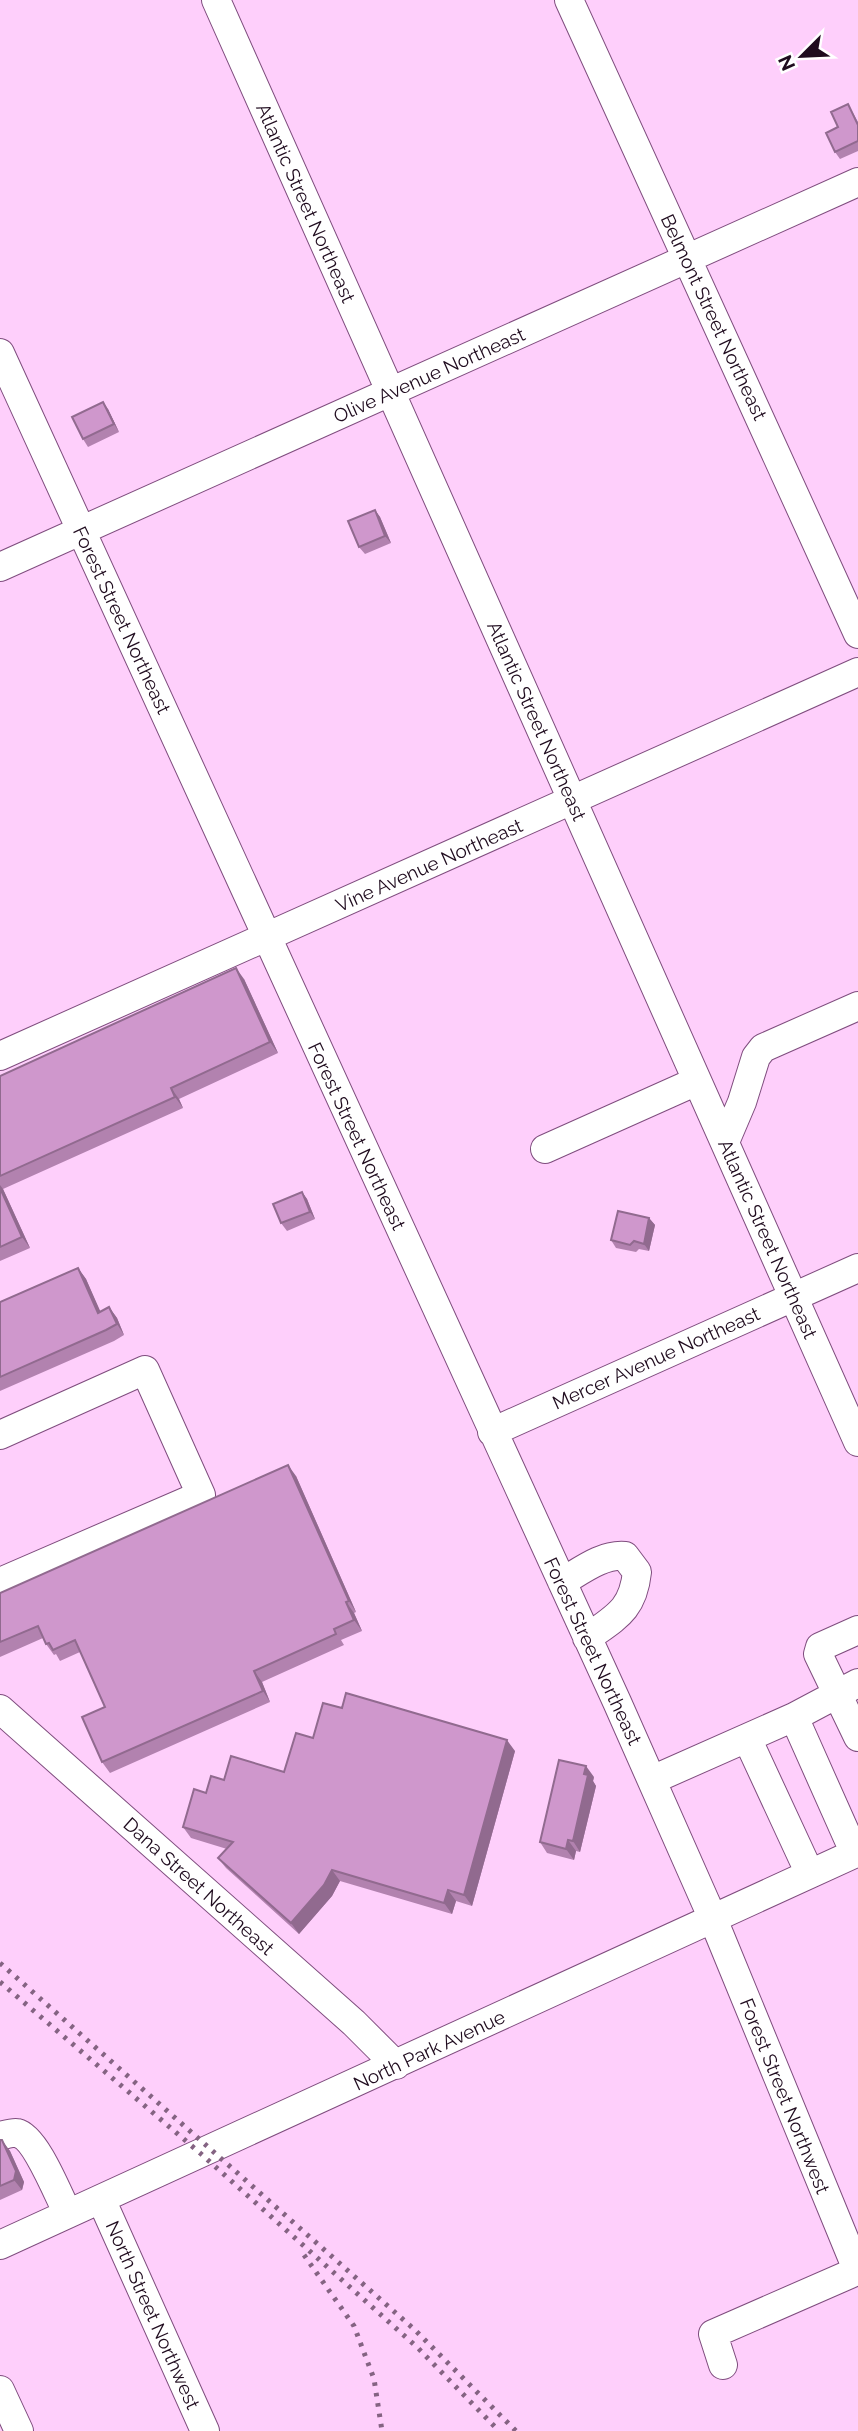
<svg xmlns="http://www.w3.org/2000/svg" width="858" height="2431" viewBox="0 0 858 2431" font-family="Raleway,sans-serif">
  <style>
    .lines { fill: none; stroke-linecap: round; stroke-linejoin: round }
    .minor-casing { stroke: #7f4d7e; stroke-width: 30 }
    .minor { stroke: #fff; stroke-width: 28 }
    .rail { stroke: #846382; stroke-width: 5; stroke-dasharray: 3.5 7; stroke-linecap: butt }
    .wall { fill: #b282af }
    .shaded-wall { fill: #916a8f }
    .building { fill: #cf97cc; stroke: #916a8f; stroke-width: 2 }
    .labels { text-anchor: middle; stroke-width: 7; stroke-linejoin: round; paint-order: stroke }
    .street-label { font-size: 19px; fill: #1f0b1e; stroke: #fff }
  </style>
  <rect width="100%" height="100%" fill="#fecffb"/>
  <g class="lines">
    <defs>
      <path id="minor" d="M216,0L858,1442
        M569,0L858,634
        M0,353L617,1702L713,1919L858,2272
        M0,567L858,182
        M0,1056L858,672
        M725,1142L742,1102L756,1057L763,1048L858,1006
        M545,1149L697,1081
        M492,1432L858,1268
        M0,1435L145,1370L201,1495L0,1582
        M562,1582C581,1571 602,1554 625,1556L637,1572C633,1610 616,1617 587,1638
        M858,1630L820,1647L818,1654L858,1737
        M0,1709L354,2023L396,2065
        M794,1717L855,1854
        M747,1738L810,1874
        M652,1780L794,1717L858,1683
        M0,2136C4,2135 13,2132 17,2133C36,2137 59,2197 68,2214
        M101,2199L205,2431
        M0,2245L858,1852
        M723,2365L713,2334L857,2271
        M0,2390L19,2431"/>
    </defs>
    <use href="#minor" class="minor-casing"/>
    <use href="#minor" class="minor"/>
    <path class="rail" d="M0,1963L415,2330L516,2431
      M0,1982L200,2153L418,2348L499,2431
      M304,2255L354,2326L374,2379L382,2431"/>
  </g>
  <path class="wall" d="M848,104L858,122V151L840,159L835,152L838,127Z
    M108,409L119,432L88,447L83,439Z
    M375,510L380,517L391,543L365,554L359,547Z
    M244,979L278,1053L179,1099L183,1108L3,1189L30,1248L0,1261V1076Z
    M302,1192L307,1199L315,1219L287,1231L281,1223Z
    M649,1218L655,1225L649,1251L639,1249L636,1252L616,1248L611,1240Z
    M78,1268L86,1279L100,1312L109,1307L117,1318L124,1335L114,1341L0,1391V1302Z
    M296,1476L356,1612L354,1613L362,1631L341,1640L344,1645L262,1682L270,1702L110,1773L102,1762L105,1707L80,1652L60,1661L56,1654L54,1655L46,1644L43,1638L0,1657V1593Z
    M342,1708L515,1751L472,1906L456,1901L452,1914L340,1881L332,1896L299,1934L226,1868L218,1858L227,1849L191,1838L183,1827L206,1793L224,1780L284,1772L313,1738Z
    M594,1777L593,1781L596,1786L580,1852L576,1851L574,1860L547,1853L540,1842Z
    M0,2140L10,2151L24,2182L22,2190L0,2200Z"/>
  <path class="shaded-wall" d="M103,402L108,409L119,432L114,424Z
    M375,510L380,517L391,543L385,536Z
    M236,968L244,979L278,1053L270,1042Z
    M171,1088L179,1099L183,1108L175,1097Z
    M0,1185L3,1189L30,1248L22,1237L0,1188Z
    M302,1192L307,1199L315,1219L310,1212Z
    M649,1218L655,1225L649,1251L644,1244Z
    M78,1268L86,1279L106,1324L98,1313Z
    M109,1307L117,1318L124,1335L117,1324Z
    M288,1465L296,1476L356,1612L349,1601Z
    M346,1602L354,1613L362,1631L354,1620Z
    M254,1671L262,1682L270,1702L263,1691Z
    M507,1740L515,1751L472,1906L464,1895Z
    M586,1766L594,1777L593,1781L596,1786L580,1852L573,1841Z
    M568,1840L576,1851L574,1860L566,1849Z
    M332,1870L340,1881L332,1896L299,1934L291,1923Z
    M448,1890L456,1901L452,1914L444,1903Z
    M2,2140L10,2151L24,2182L22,2190L14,2180Z"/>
  <path class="building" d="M848,104L858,125V141L835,152L826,133L838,127L831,112Z
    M103,402L114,424L83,439L72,417Z
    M375,510L385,536L359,547L348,521Z
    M236,968L270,1042L171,1088L175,1097L0,1176V1076Z
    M0,1188L22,1237L0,1247Z
    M302,1192L310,1212L281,1223L273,1204Z
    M618,1211L649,1218L644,1244L634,1241L630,1245L611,1240Z
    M78,1268L98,1313L109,1307L117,1324L106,1330L0,1377V1302Z
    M288,1465L349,1601L346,1602L354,1620L334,1629L336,1634L254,1671L263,1691L102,1762L82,1717L105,1707L75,1640L53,1650L49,1643L46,1644L38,1626L0,1642V1593Z
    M346,1693L507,1740L464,1895L448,1890L444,1903L332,1870L324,1885L291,1923L218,1858L233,1842L183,1827L194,1789L206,1793L211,1776L224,1780L231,1756L284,1772L296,1733L313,1738L323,1703L342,1708Z
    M559,1760L586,1766L584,1774L588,1775L573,1841L568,1840L566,1849L540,1842Z
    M0,2140H2L16,2171L14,2180L0,2186Z"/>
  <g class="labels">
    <g class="street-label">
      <text transform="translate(306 203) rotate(66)" y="7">Atlantic Street Northeast</text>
      <text transform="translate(714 317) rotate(65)" y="7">Belmont Street Northeast</text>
      <text transform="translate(429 375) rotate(-24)" y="7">Olive Avenue Northeast</text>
      <text transform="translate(122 620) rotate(65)" y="7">Forest Street Northeast</text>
      <text transform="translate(537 721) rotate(66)" y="7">Atlantic Street Northeast</text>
      <text transform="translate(429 865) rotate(-24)" y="7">Vine Avenue Northeast</text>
      <text transform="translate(357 1136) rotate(65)" y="7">Forest Street Northeast</text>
      <text transform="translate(768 1239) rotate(66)" y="7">Atlantic Street Northeast</text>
      <text transform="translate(656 1358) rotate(-24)" y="7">Mercer Avenue Northeast</text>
      <text transform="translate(593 1651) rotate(65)" y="7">Forest Street Northeast</text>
      <text transform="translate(199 1886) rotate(42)" y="7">Dana Street Northeast</text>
      <text transform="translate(429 2050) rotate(-25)" y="7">North Park Avenue</text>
      <text transform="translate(785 2096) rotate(68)" y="7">Forest Street Northwest</text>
      <text transform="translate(153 2315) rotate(66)" y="7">North Street Northwest</text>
    </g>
  </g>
  <g transform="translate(802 56) rotate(246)" stroke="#ffffff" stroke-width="5" paint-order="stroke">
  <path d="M0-5L12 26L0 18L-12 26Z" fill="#1f0b1e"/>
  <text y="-10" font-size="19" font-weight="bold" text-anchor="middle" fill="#1f0b1e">N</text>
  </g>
</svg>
